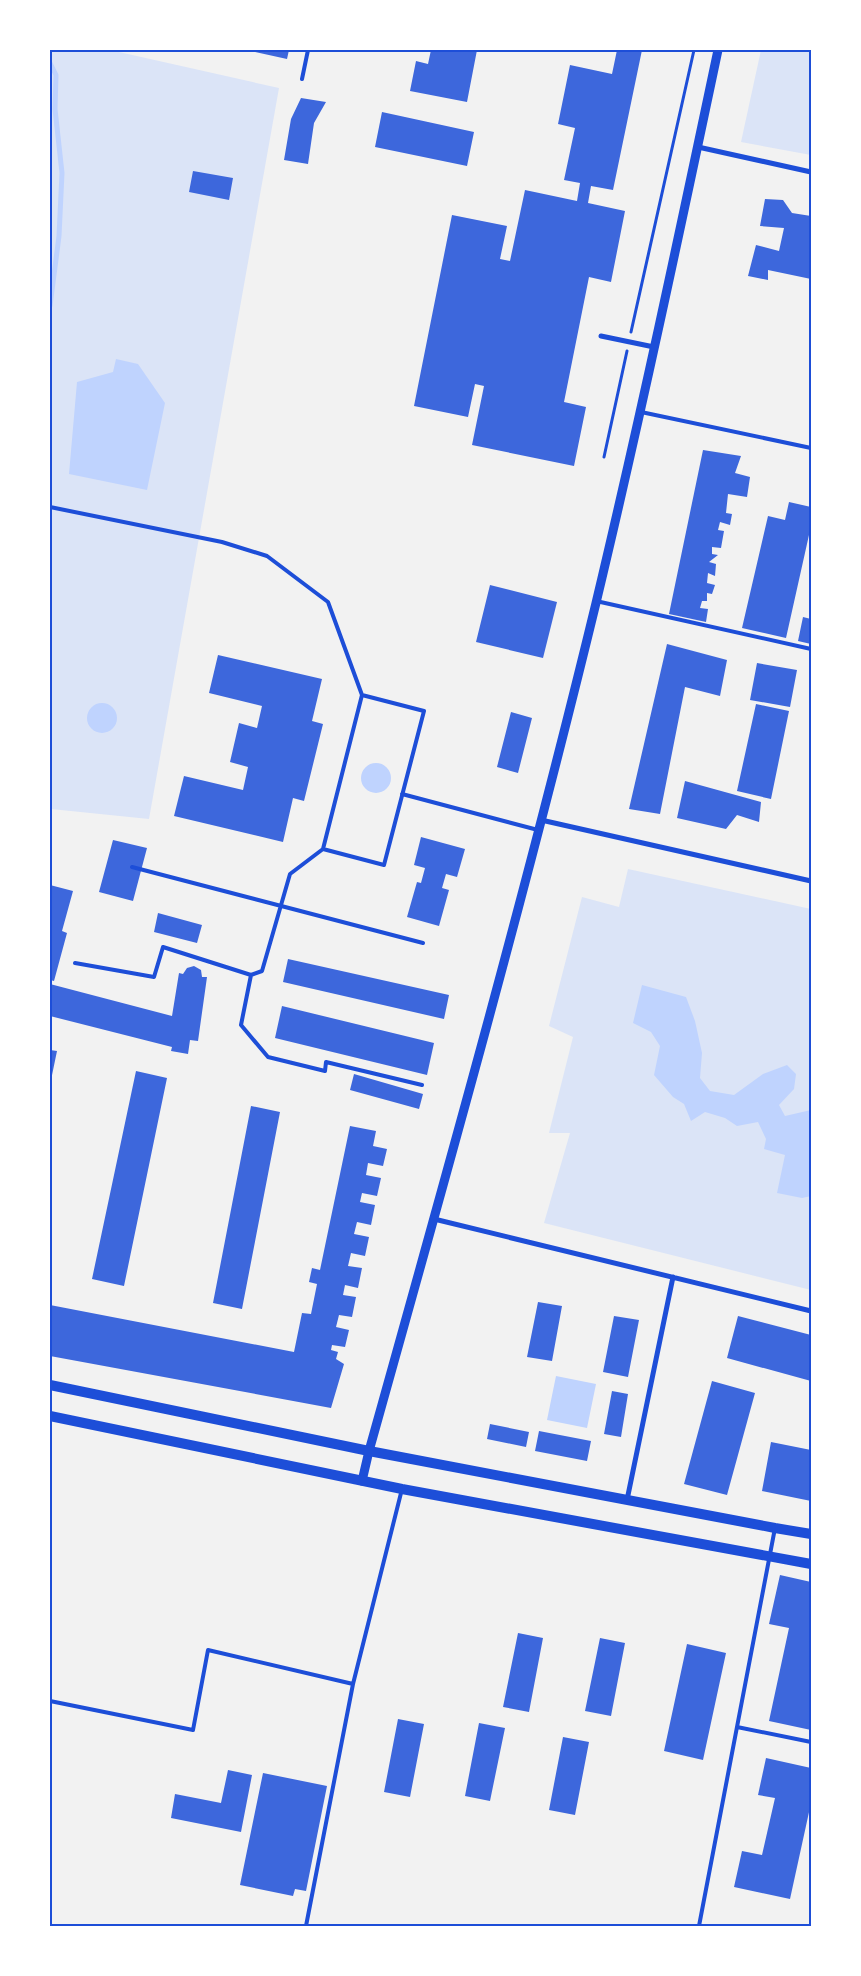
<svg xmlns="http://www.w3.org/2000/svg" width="861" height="1976" viewBox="0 0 861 1976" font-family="Inter,sans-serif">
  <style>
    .green { fill: #dbe4f7 }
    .water { fill: #bfd3fe }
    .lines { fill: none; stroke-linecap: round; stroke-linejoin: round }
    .stream { stroke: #bfd3fe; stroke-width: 5 }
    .building { fill: #3d67dc }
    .path { stroke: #1d4ed8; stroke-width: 3 }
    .service { stroke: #1d4ed8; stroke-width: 4 }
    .minor { stroke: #1d4ed8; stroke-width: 5 }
    .tertiary { stroke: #1d4ed8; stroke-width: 9 }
    .secondary { stroke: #1d4ed8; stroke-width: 10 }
    .neatline { fill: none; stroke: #1d4ed8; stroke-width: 2 }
  </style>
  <rect width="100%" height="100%" fill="#f2f2f2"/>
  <path class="green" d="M50,50H110L279,88L149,819L51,809L50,811Z
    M761,50H811V155L741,142Z
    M628,869L811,909V1290L544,1223L570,1133H549L573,1037L549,1026L582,897L619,907Z"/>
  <path class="water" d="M116,359L138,364L165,403L147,490L69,474L77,382L113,372Z
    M87 718a15 15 0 1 1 30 0a15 15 0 1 1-30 0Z
    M361 778a15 15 0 1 1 30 0a15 15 0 1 1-30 0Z
    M642,985L686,997L695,1021L702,1053L700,1078L710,1091L734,1095L763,1074L787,1065L796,1074L794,1089L779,1105L785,1116L811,1110V1196L802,1198L777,1193L785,1155L764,1149L766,1139L758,1122L737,1126L725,1118L705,1112L691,1121L684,1104L673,1097L654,1075L660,1046L651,1032L633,1023Z
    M556,1376L596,1384L587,1428L547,1420Z"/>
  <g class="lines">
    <path class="stream" d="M50,63L56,75L55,109L62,173L59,236L50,306"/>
  </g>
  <path class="building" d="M246,50H289L287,59Z
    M431,50H477L467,102L410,91L416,61L428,64Z
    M617,50H642L613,190L591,186L588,203L625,211L611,282L589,277L564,402L586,407L574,466L472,445L484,386L475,384L468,417L414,406L452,215L507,226L500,259L510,261L525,190L577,201L580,183L564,180L575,128L558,124L570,65L612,74Z
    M301,98L326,102L314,123L308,164L284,160L291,119Z
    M382,112L474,132L467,166L375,147Z
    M193,171L233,178L229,200L189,192Z
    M765,199L783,200L792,213L811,216V279L768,270V280L748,276L756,245L779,251L784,228L760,226Z
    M703,450L741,456L735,473L750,477L747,497L728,494L726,513L732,514L730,525L720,522L718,530L724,531L721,548L712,547V554L718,555L709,562L716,564L715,576L708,573L707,583L715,585L712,594L707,593V601H702L700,608L708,609L706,622L669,614Z
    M789,502L811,507V526L786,638L742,628L768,516L785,520Z
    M490,585L557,602L543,658L476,642Z
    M803,617L811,619V644L798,641Z
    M667,644L727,660L720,696L685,687L660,814L629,809Z
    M218,655L322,679L312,721L323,724L304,801L293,798L283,842L174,816L184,776L243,790L248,767L230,762L239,723L257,728L262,706L209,693Z
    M757,663L797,670L790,707L750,700Z
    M756,704L789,711L771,799L737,791Z
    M511,712L532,718L518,773L497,767Z
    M685,781L761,802L759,822L737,815L726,829L677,818Z
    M421,837L465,849L457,877L446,874L442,888L449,890L439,926L407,917L417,882L421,883L425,868L414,865Z
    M113,840L147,848L133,901L99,892Z
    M50,885L73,891L62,931L67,933L54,981L50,980Z
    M158,913L202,925L197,943L154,932Z
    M288,959L449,995L444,1019L283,982Z
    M194,966L201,970L202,977H207L198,1041L190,1040L188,1054L171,1051L172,1047L50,1016V984L172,1016L179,973L183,974L187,968Z
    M282,1006L434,1043L427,1075L275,1038Z
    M50,1050L57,1051L51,1080H50Z
    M136,1071L167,1078L124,1286L92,1279Z
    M354,1074L423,1094L419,1109L350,1090Z
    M251,1106L280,1112L242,1309L213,1303Z
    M350,1126L376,1131L373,1146L387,1149L383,1166L368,1163L366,1175L381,1178L377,1196L362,1193L360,1202L375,1205L371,1225L357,1222L354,1234L369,1237L365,1256L351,1253L348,1266L362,1268L358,1288L345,1285L343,1295L356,1297L352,1317L339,1315L336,1327L349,1330L345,1347L332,1345L331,1350L338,1352L336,1359L344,1364L331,1408L50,1356V1305L294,1352L302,1313L311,1314L317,1284L309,1282L312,1268L320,1270Z
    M538,1302L562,1306L552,1361L527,1357Z
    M614,1316L639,1320L628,1377L603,1372Z
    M738,1316L811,1335V1381L727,1358Z
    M712,1381L755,1393L727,1495L684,1484Z
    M612,1391L628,1394L621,1437L604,1434Z
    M490,1424L529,1432L526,1447L487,1439Z
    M539,1431L591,1441L587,1461L535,1451Z
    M771,1442L811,1450V1501L762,1491Z
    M780,1575L811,1582V1730L769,1721L789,1628L769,1624Z
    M518,1633L543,1638L529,1712L503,1707Z
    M600,1638L625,1643L611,1716L585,1711Z
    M687,1644L726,1653L703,1760L664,1751Z
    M398,1719L424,1724L410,1797L384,1792Z
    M479,1723L505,1728L490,1801L465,1796Z
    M563,1737L589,1742L575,1815L549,1810Z
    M766,1758L811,1768V1803L790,1899L734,1887L742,1851L762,1855L775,1798L758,1795Z
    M228,1770L252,1775L241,1832L171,1818L175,1794L221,1803Z
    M263,1773L327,1786L306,1891L295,1889L293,1896L240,1885Z"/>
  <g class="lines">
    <path class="path" d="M631,332L694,50
      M604,457L627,351"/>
    <path class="service" d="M302,79L308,50
      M641,412L811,448
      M50,507L222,542L267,556L328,602L362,695L323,849L290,874L262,971L251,975L163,947L154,977L75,963
      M596,601L811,649
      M402,794L538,830
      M323,849L384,865L424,711L362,695
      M132,867L423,943
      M251,975L241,1025L268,1057L325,1071L326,1062L422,1085
      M50,1701L193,1730L208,1650L353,1684
      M737,1727L811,1742
      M306,1926L353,1684L402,1489
      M699,1926L775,1528"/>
    <path class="minor" d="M698,147L811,172
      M601,336L654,347
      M541,820L811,881
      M434,1219L811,1311
      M627,1500L673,1277"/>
    <path class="tertiary" d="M362,1481L369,1451C448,1169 527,887 596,603C640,419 679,235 718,50"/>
    <path class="secondary" d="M50,1385L369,1451L775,1528L811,1534
      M50,1416L402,1489L811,1564"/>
  </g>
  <rect width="861" height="1976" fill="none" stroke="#ffffff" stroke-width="102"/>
  <rect x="51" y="51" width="759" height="1874" class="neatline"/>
</svg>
